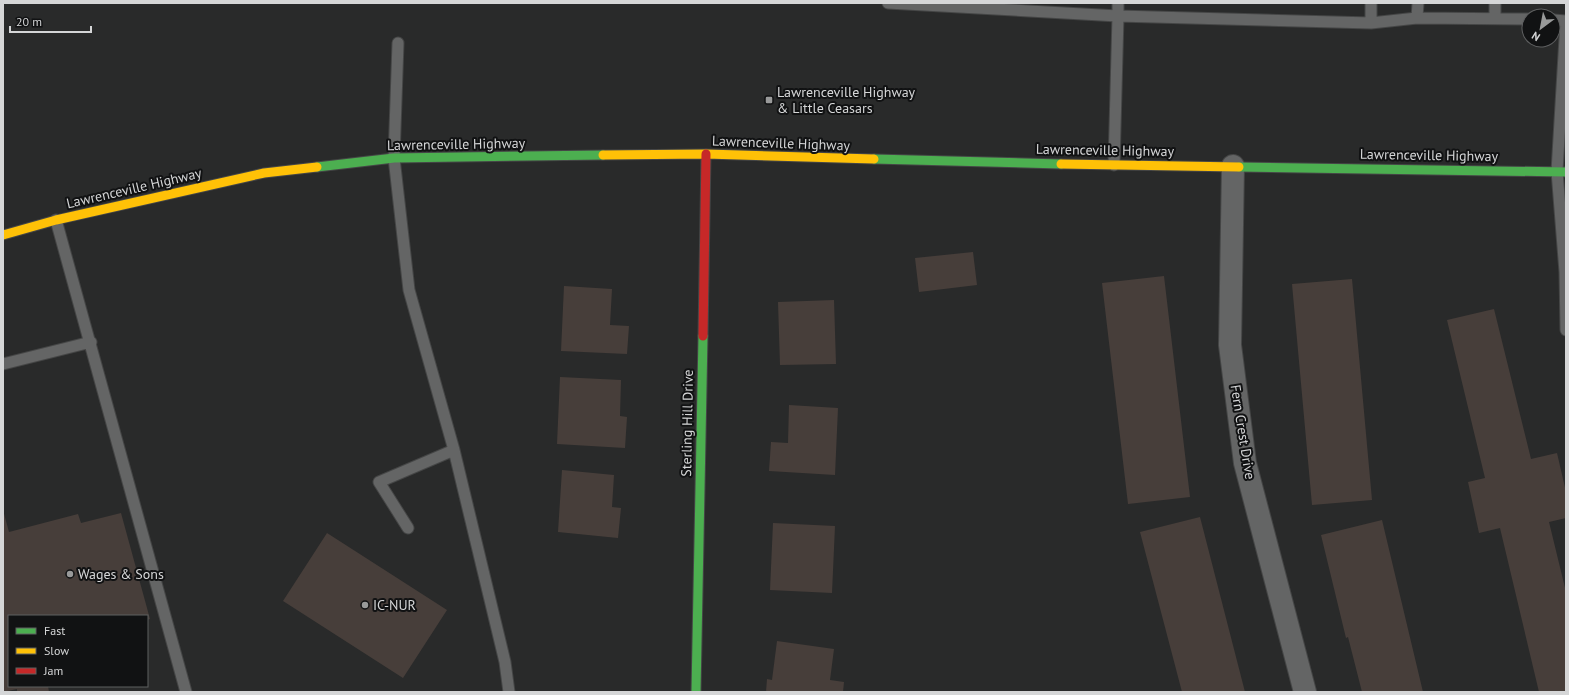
<svg xmlns="http://www.w3.org/2000/svg" width="1569" height="695" viewBox="0 0 1569 695" font-family="'PT Sans',sans-serif">
  <style>
    .building { fill: #473e3a }
    .lines { fill: none; stroke-linecap: round; stroke-linejoin: round }
    .lane-casing { stroke: #454646; stroke-width: 13 }
    .street-casing { stroke: #454646; stroke-width: 24 }
    .fast-casing { stroke: #454646; stroke-width: 11 }
    .slow-casing { stroke: #454646; stroke-width: 11 }
    .jam-casing { stroke: #454646; stroke-width: 11 }
    .lane { stroke: #646565; stroke-width: 11 }
    .street { stroke: #646565; stroke-width: 22 }
    .fast { stroke: #4caf50; stroke-width: 9 }
    .slow { stroke: #ffc107; stroke-width: 9 }
    .jam { stroke: #c62828; stroke-width: 9 }
    .poi-dot { fill: #999a9a; stroke: #111213; stroke-width: 1.5 }
    .labels { text-anchor: middle; stroke-width: 4; stroke-linejoin: round; paint-order: stroke }
    .poi-label { font-size: 14px; fill: #d5d6d7; stroke: #111213; text-anchor: start }
    .street-label { font-size: 14px; fill: #d5d6d7; stroke: #111213 }
  </style>
  <rect width="100%" height="100%" fill="#292a2a"/>
  <path class="building" d="M973,252L977,285L919,292L915,258Z
    M1164,276L1190,497L1128,504L1102,283Z
    M1352,279L1372,500L1312,505L1292,284Z
    M564,286L612,289L610,325L629,326L627,354L561,351Z
    M834,300L836,364L780,365L778,302Z
    M1494,309L1531,459L1557,453L1566,492V518L1549,522L1566,592V692H1539L1500,528L1479,533L1468,482L1485,478L1447,320Z
    M560,377L621,380L620,416L627,417L625,448L557,444Z
    M789,405L838,408L835,475L769,471L771,442L788,443Z
    M562,470L614,475L612,507L621,508L618,538L558,532Z
    M3,510L9,532L78,514L81,523L121,513L150,619L147,620V616H9V686H48L49,692H17V689L3,692Z
    M1200,517L1245,692H1182L1140,532Z
    M1382,520L1423,692H1362L1348,637L1346,638L1321,535Z
    M773,523L835,526L832,593L770,590Z
    M327,533L447,610L403,678L283,601Z
    M777,641L834,649L830,680L844,682L843,692H766L767,679L772,680Z"/>
  <g class="lines">
    <defs>
      <path id="lane" d="M888,3L1118,16V3
        M1371,3V23
        M1495,17V3
        M1417,18L1418,3
        M1553,20L1566,21
        M1566,21L1557,171L1565,272L1566,330
        M398,43L394,158L409,290L454,450L505,662L509,692
        M1114,165L1118,16L1371,23L1417,18L1529,19
        M56,220L186,692
        M3,364L91,342
        M408,528L379,482L454,450"/>
      <path id="street" d="M1233,166L1230,345L1245,463L1305,692"/>
      <path id="fast" d="M874,159L1061,164
        M317,167L394,158L603,155
        M1239,167L1566,172
        M696,692L703,336"/>
      <path id="slow" d="M603,155L706,154L874,159
        M1061,164L1239,167
        M3,235L56,220L264,173L317,167"/>
      <path id="jam" d="M703,336L706,154"/>
    </defs>
    <use href="#lane" class="lane-casing"/>
    <use href="#street" class="street-casing"/>
    <use href="#fast" class="fast-casing"/>
    <use href="#slow" class="slow-casing"/>
    <use href="#jam" class="jam-casing"/>
    <use href="#lane" class="lane"/>
    <use href="#street" class="street"/>
    <use href="#fast" class="fast"/>
    <use href="#slow" class="slow"/>
    <use href="#jam" class="jam"/>
  </g>
  <g class="poi-dot">
    <rect x="765" y="96" width="8" height="8" rx="2"/>
    <circle cx="70" cy="574" r="4"/>
    <circle cx="365" cy="605" r="4"/>
  </g>
  <g class="labels">
    <g class="poi-label">
      <text x="777" y="97">Lawrenceville Highway<tspan x="777" dy="16">&amp; Little Ceasars</tspan></text>
      <text x="78" y="579">Wages &amp; Sons</text>
      <text x="373" y="610">IC-NUR</text>
    </g>
    <g class="street-label">
      <text transform="translate(781 143) rotate(2)" y="5">Lawrenceville Highway</text>
      <text transform="translate(456 144) rotate(-1)" y="5">Lawrenceville Highway</text>
      <text transform="translate(1105 150) rotate(1)" y="5">Lawrenceville Highway</text>
      <text transform="translate(1429 155) rotate(1)" y="5">Lawrenceville Highway</text>
      <text transform="translate(134 188) rotate(-13)" y="5">Lawrenceville Highway</text>
      <text transform="translate(687 423) rotate(-89)" y="5">Sterling Hill Drive</text>
      <text transform="translate(1243 432) rotate(81)" y="5">Fern Crest Drive</text>
    </g>
  </g>
  <rect width="1569" height="695" fill="none" stroke="#d5d6d7" stroke-width="8"/>
  <rect x="8" y="615" width="140" height="72" fill="#111213" stroke="#5f6061"/>
  <rect x="16" y="628" width="20" height="6" fill="#4caf50" stroke="#5f6061"/>
  <text x="44" y="635" font-size="12" fill="#d5d6d7">Fast</text>
  <rect x="16" y="648" width="20" height="6" fill="#ffc107" stroke="#5f6061"/>
  <text x="44" y="655" font-size="12" fill="#d5d6d7">Slow</text>
  <rect x="16" y="668" width="20" height="6" fill="#c62828" stroke="#5f6061"/>
  <text x="44" y="675" font-size="12" fill="#d5d6d7">Jam</text>
  <g transform="translate(1541 28) rotate(212)"><circle r="19" fill="#111213" stroke="#5f6061"/>
  <path d="M0-3L7 15L0 10L-7 15Z" fill="#999a9a"/>
  <text y="-6" font-size="11" font-weight="bold" text-anchor="middle" fill="#d5d6d7">N</text>
  </g>
  <path d="M10 26v6h81v-6" fill="none" stroke="#d5d6d7" stroke-width="2"/>
  <text x="16" y="26" font-size="12" fill="#d5d6d7" stroke="#111213" stroke-width="3" paint-order="stroke">20 m</text>
</svg>
